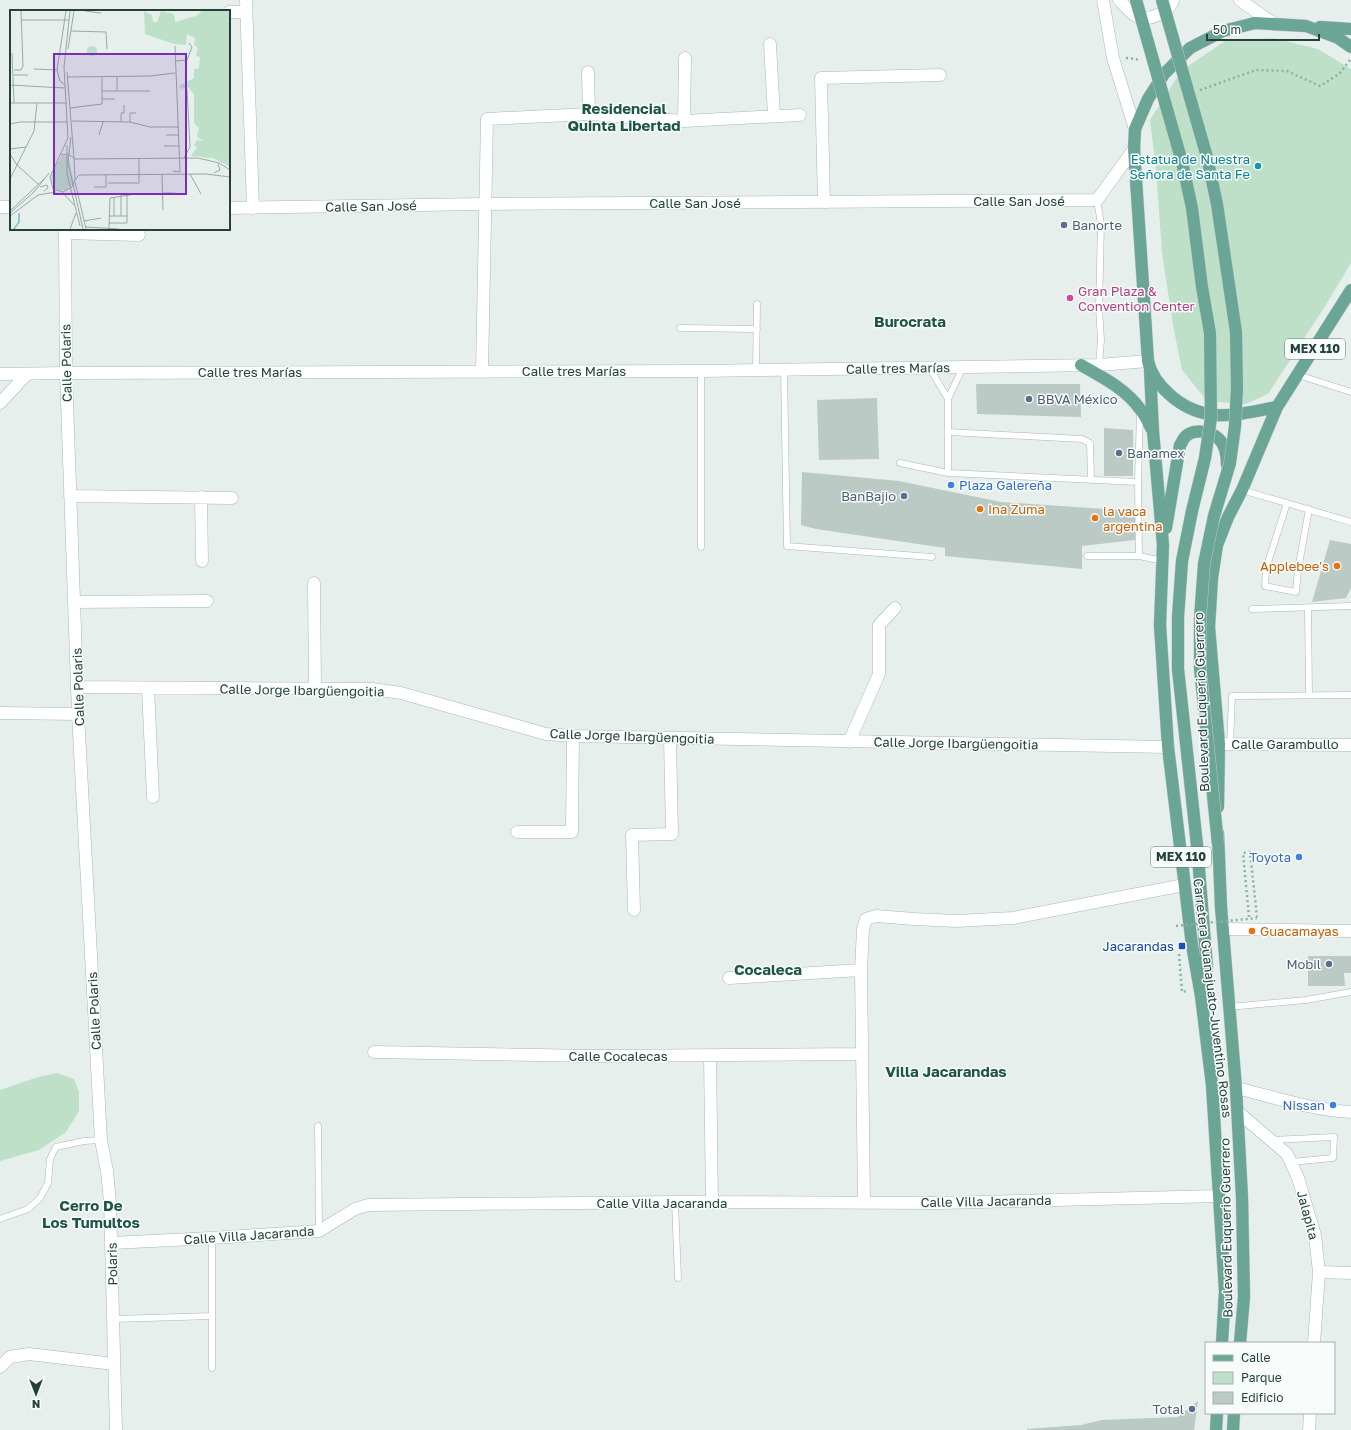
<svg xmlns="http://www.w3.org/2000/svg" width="1351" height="1430" viewBox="0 0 1351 1430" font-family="'Golos Text',sans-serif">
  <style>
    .green { fill: #bfe0c8 }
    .building { fill: #bbcac4 }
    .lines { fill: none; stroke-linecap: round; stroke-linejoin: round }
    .lane-casing { stroke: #a8b8b2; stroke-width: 7 }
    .street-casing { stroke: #a8b8b2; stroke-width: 13 }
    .secondary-casing { stroke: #a4bbb3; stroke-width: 13 }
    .primary-casing { stroke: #c2cac8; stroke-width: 13 }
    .path { stroke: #86b3a5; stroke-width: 2.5; stroke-dasharray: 2 3; stroke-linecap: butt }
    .lane { stroke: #fff; stroke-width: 6 }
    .street { stroke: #fff; stroke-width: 12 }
    .secondary { stroke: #fff; stroke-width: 12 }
    .primary { stroke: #6aa596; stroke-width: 12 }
    .primary-bridge-casing { stroke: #c2cac8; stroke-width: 13; stroke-linecap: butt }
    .path-bridge { stroke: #86b3a5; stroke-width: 2.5; stroke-dasharray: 2 3; stroke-linecap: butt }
    .primary-bridge { stroke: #6aa596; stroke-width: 12 }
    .culture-dot { fill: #0f9aa8; stroke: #f7fbf9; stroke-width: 1.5 }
    .service-dot { fill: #5c6f8a; stroke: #f7fbf9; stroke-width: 1.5 }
    .hotel-dot { fill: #d1479c; stroke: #f7fbf9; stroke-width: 1.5 }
    .shop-dot { fill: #3f7fe0; stroke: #f7fbf9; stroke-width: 1.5 }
    .food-dot { fill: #e8710a; stroke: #f7fbf9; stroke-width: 1.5 }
    .transit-dot { fill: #1a4fb4; stroke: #f7fbf9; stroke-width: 1.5 }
    .labels { text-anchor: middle; stroke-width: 3; stroke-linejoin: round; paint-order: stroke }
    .shield { fill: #f7fbf9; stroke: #637a73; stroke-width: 1 }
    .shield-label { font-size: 12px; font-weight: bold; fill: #24423a }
    .culture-label { font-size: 13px; fill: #0d838f; stroke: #f7fbf9; text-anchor: end }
    .street-label { font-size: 13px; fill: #24423a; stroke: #f7fbf9 }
    .service-label { font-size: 13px; fill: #4e5e75; stroke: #f7fbf9; text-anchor: start }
    .hotel-label { font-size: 13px; fill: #b23c85; stroke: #f7fbf9; text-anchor: start }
    .shop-label { font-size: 13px; fill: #366cbe; stroke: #f7fbf9; text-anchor: end }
    .food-label { font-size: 13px; fill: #c56008; stroke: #f7fbf9; text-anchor: start }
    .transit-label { font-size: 13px; fill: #164399; stroke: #f7fbf9; text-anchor: end }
    .quarter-label { font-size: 15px; font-weight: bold; fill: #1f5548; stroke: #f7fbf9 }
    .inset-river { fill: none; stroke: #8ec9d4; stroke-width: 2 }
    .inset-road { fill: none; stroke: #98aaa4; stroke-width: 1 }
    .view { fill: #7b2cbf; fill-opacity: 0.15; stroke: #7b2cbf; stroke-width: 2 }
    .inset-edge { fill: none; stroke: #24423a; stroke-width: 2 }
  </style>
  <rect width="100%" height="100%" fill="#e6efeb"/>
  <path class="green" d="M1273,38L1318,49L1351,69V263L1327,303L1268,394L1246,404L1207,401L1182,370L1173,325L1162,253L1156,170L1150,120L1181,71L1225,41Z
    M57,1073L74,1079L79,1092V1111L66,1132L39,1150L0,1161V1090L38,1077Z"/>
  <path class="building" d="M976,384H1080L1081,417L977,414Z
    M877,398L879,459L819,460L817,400Z
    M1104,428L1133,430V476H1104Z
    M802,472L899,481L1001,502L1135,511V540L1082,546V569L945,556V548L816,529L801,525Z
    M1330,540L1351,544V588L1346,598L1312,602Z
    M1308,956H1351V973H1344L1345,986H1308Z
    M1198,1401L1194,1430H1027V1429L1081,1425L1102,1420L1178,1417Z"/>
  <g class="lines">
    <defs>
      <path id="lane" d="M1097,200L1101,224L1099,308L1101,340L1099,365
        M680,328L757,329
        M929,367L948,399
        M784,369L787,546L932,557
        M756,370L757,304
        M1298,375L1351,392
        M948,432L1082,439L1090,443L1091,479
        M900,463L948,473L1138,482
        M948,473V399L963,367
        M1242,490L1351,522
        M1287,503L1266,569L1265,586L1296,592L1298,570L1309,509
        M701,547V371
        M1087,556H1139L1163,561
        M1139,556L1138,482L1140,413
        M1308,608L1309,695
        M1252,609L1351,606
        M1230,744L1232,696L1351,695
        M1229,1007L1306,1000L1351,992
        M318,1126L319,1231
        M1272,1140L1334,1137L1333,1158L1291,1162
        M675,1202L678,1278
        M0,1219L28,1209L40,1198L48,1183L50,1159L56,1147L84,1141L101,1140
        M212,1238V1368
        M114,1319L212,1316"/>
      <path id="street" d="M246,0L253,208
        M229,12H246
        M770,44L774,116
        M588,72L589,114
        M684,121L685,58
        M824,202L821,78L940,75
        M482,371L487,119L589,114L684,121L800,115
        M0,403L27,374
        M70,496L232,498
        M201,497L202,561
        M314,583L315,689
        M74,602L207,601
        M78,687L372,689L401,693L546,734L573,736L1168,747
        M148,688L153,797
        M0,713L78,714
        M849,742L879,674V625L895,608
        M1219,744L1351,745
        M517,832H572L573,736
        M634,910L632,835L672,834L670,738
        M1223,929L1351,931
        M729,978L861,970
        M374,1052L595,1056L862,1054
        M710,1056L712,1203
        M1236,1088C1274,1097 1312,1110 1351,1112
        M1238,1112L1287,1154L1298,1178L1315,1235L1319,1272L1314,1343
        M864,1203L861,970L863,929L866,919L876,916L914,919L957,921L1013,918L1184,885
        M112,1243L212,1238L319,1231L355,1209L368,1205L675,1202L940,1203L1220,1196
        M1319,1272L1351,1273
        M0,1367L10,1357L29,1354L114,1364
        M116,1430L110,1202L107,1171L101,1140L78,714L66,373L65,233L139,235
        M1309,1430L1310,1413"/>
      <path id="secondary" d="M1103,0L1113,58L1135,129
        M1119,0C1125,6 1131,14 1138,17C1150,21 1170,12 1173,0
        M1240,0L1274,24
        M0,207H11
        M229,208L485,204L1097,200L1134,149
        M0,374L66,373L701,371L1099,365L1148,361"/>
      <path id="primary" d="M1320,27L1351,29
        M1081,365C1102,377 1126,389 1140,409C1145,415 1148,422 1151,428
        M1150,370L1153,431L1163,545L1160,625L1168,747L1192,945L1201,996L1212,1085L1225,1291L1222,1343
        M1277,407C1236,415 1203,425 1169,394C1159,385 1151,375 1148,361L1134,149L1135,129L1148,99L1164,74L1190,48L1223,31L1255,23L1306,26L1338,38L1351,47
        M1166,528L1180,445C1182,443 1183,439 1185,437C1193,428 1211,431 1219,439C1226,446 1227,456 1227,465
        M1218,807L1219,744L1209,627L1212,578L1217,545L1228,517L1242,490L1277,407L1351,290
        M1218,833L1221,907L1236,1088L1242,1197L1244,1297L1240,1343
        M1197,845L1207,967L1202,991
        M1216,1430L1217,1413
        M1233,1430L1234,1413"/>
    </defs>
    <use href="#lane" class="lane-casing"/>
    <use href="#street" class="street-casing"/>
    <use href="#secondary" class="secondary-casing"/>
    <use href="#primary" class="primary-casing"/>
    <path class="path" d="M1126,58L1136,59L1140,61
      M1200,90L1256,70L1287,71L1320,86L1339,74L1350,60
      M1249,917L1243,853L1250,852L1257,917
      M1179,954L1182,992L1187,991"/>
    <use href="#lane" class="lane"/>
    <use href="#street" class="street"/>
    <use href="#secondary" class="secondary"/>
    <use href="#primary" class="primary"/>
    <defs>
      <path id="primary-bridge" d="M1136,0L1182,162L1192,208L1202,287L1210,333L1211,418L1205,458L1192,511L1182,561L1178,617V669L1197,845
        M1162,0L1207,157L1217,204L1236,332L1237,388L1235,426L1230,463L1214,516L1204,564L1200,619V668L1218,844"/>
    </defs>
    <use href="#primary-bridge" class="primary-bridge-casing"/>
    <path class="path-bridge" d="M1176,926L1257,918"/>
    <use href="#primary-bridge" class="primary-bridge"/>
  </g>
  <circle class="culture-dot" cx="1258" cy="166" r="4"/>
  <g class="service-dot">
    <circle cx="1064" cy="225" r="4"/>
    <circle cx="1029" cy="399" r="4"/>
    <circle cx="1119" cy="453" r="4"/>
    <circle cx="904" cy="496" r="4"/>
    <circle cx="1329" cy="964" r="4"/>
    <circle cx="1192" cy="1409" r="4"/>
  </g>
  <circle class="hotel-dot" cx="1070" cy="298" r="4"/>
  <g class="shop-dot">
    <circle cx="951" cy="485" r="4"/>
    <circle cx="1299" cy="857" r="4"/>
    <circle cx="1333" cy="1105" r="4"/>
  </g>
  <g class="food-dot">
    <circle cx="980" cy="509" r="4"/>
    <circle cx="1095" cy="518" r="4"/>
    <circle cx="1337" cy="566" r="4"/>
    <circle cx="1252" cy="931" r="4"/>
  </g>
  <rect class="transit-dot" x="1178" y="942" width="8" height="8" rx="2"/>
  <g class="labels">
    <g class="shield">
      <rect x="1285" y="339" width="60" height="20" rx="3"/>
      <rect x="1151" y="847" width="60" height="20" rx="3"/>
    </g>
    <g class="shield-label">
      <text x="1315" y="353">MEX 110</text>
      <text x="1181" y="861">MEX 110</text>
    </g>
    <g class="culture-label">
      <text x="1250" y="164">Estatua de Nuestra<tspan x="1250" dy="15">Señora de Santa Fe</tspan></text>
    </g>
    <g class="street-label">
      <text x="1019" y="206">Calle San José</text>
      <text x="695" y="208">Calle San José</text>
      <text transform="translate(371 206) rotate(-1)" y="5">Calle San José</text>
      <text transform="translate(66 363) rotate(-91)" y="5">Calle Polaris</text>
      <text transform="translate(898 368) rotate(-1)" y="5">Calle tres Marías</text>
      <text x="574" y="376">Calle tres Marías</text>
      <text x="250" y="377">Calle tres Marías</text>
      <text transform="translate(78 687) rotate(-92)" y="5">Calle Polaris</text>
      <text transform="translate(302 690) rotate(1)" y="5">Calle Jorge Ibargüengoitia</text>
      <text transform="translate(1201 702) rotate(-92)" y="5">Boulevard Euquerio Guerrero</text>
      <text transform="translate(632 736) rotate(2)" y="5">Calle Jorge Ibargüengoitia</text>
      <text transform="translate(956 743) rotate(1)" y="5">Calle Jorge Ibargüengoitia</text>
      <text x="1285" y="749">Calle Garambullo</text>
      <text transform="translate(1213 998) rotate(83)" y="5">Carretera Guanajuato-Juventino Rosas</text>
      <text transform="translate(94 1011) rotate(-93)" y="5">Calle Polaris</text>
      <text x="618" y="1061">Calle Cocalecas</text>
      <text transform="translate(986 1201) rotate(-1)" y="5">Calle Villa Jacaranda</text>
      <text x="662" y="1208">Calle Villa Jacaranda</text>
      <text transform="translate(1308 1215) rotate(75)" y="5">Jalapita</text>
      <text transform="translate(1226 1228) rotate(-91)" y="5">Boulevard Euquerio Guerrero</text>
      <text transform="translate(249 1235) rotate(-4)" y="5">Calle Villa Jacaranda</text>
      <text transform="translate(112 1264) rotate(-91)" y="5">Polaris</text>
    </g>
    <g class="service-label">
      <text x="1072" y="230">Banorte</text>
      <text x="1037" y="404">BBVA México</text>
      <text x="1127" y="458">Banamex</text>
      <text x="896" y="501" text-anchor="end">BanBajio</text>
      <text x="1321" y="969" text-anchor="end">Mobil</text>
      <text x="1184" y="1414" text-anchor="end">Total</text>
    </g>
    <g class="hotel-label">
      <text x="1078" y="296">Gran Plaza &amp;<tspan x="1078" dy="15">Convention Center</tspan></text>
    </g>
    <g class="shop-label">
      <text x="959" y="490" text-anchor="start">Plaza Galereña</text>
      <text x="1291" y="862">Toyota</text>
      <text x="1325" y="1110">Nissan</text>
    </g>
    <g class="food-label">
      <text x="988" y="514">Ina Zuma</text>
      <text x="1103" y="516">la vaca<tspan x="1103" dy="15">argentina</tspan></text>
      <text x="1329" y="571" text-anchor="end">Applebee's</text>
      <text x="1260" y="936">Guacamayas</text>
    </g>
    <g class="transit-label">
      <text x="1174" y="951">Jacarandas</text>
    </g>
    <g class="quarter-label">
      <text x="624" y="114">Residencial<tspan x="624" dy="17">Quinta Libertad</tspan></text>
      <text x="910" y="327">Burocrata</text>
      <text x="768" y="975">Cocaleca</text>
      <text x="946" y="1077">Villa Jacarandas</text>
      <text x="91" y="1211">Cerro De<tspan x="91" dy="17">Los Tumultos</tspan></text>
    </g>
  </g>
  <g transform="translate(10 10)">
    <rect width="220" height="220" fill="#e6efeb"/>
    <path d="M134,1L142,5L143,12H147L151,1L164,4L165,12L186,6L192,1H220V157L203,148L181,146L187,137L184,135L187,130L194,131L187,127L189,118L184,113V84L178,77L171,79L169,76L184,68V59L189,58L190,47L186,46L188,38L184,35L185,28L177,24L176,35L164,34L135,24ZM77 41a5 5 0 1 1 10 0a5 5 0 1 1-10 0ZM58,145L64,173L56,180H47L41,172V163L52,146Z" fill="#bfe0c8"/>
    <path class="inset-river" d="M4,219L9,212V203"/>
    <path class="inset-road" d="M75,1L91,3M11,10H59M61,21L96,22L97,39M58,39L64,1M2,43L4,93M165,51L177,50L182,37L179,33M24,59L47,60M4,60H11L13,56L11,1M57,62L64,148M4,65H18M58,67L140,66L165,63M107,67V81M0,75L55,78M55,75L50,71L47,60L56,1M92,81H140M92,89H105M0,93H57M60,98L92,94V66M62,111L120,112L140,117H169M111,112V103H114V95M120,112V103H126M0,114L10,112H57M89,125L93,112M156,125H169M61,127L58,152L73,219M57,135V164L70,216M154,136H170M0,139L16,137M0,144L7,155L28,174M51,145L58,144L64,148L65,170L62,177L53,182L43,179L40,167L58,128L54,57L60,1M174,148L180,137L177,79M64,149L188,148L209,153L220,160M163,161L170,162L165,36M204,163L210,160L208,154M152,164L153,200M180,164L191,184M0,169L24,121L27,93M65,170L69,165L196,164L220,167M65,172L76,219M98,173H129V148M30,177L37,175L38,178L34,181M84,177H96V165M52,182L64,195M152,183H165M111,185V206M104,187V206M1,200L34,169M0,203L24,182L39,163M0,206L28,185L46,182M99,206H117M74,211L91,208M99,213H117V185M76,217L109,219M99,218L100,188L120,185M60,219L66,203"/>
    <path class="view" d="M44,44H176V184H44Z"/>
    <rect width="220" height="220" class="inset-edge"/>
  </g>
  <rect x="1205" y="1342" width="130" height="72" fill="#f7fbf9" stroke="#a3b1ad"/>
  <rect x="1213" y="1355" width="20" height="6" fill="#6aa596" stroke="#a3b1ad"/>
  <text x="1241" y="1362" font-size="12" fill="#24423a">Calle</text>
  <rect x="1213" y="1372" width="20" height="12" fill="#bfe0c8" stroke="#a3b1ad"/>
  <text x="1241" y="1382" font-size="12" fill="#24423a">Parque</text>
  <rect x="1213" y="1392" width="20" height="12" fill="#bbcac4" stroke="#a3b1ad"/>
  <text x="1241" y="1402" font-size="12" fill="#24423a">Edificio</text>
  <g transform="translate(36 1394) rotate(180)" stroke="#f7fbf9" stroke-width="3" paint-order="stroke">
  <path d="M0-3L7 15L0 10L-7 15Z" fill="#24423a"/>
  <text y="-6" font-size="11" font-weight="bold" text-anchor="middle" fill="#24423a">N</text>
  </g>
  <path d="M1207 34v6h112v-6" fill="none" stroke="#24423a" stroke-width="2"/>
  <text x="1213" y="34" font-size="12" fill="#24423a" stroke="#f7fbf9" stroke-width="3" paint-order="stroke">50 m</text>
</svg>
